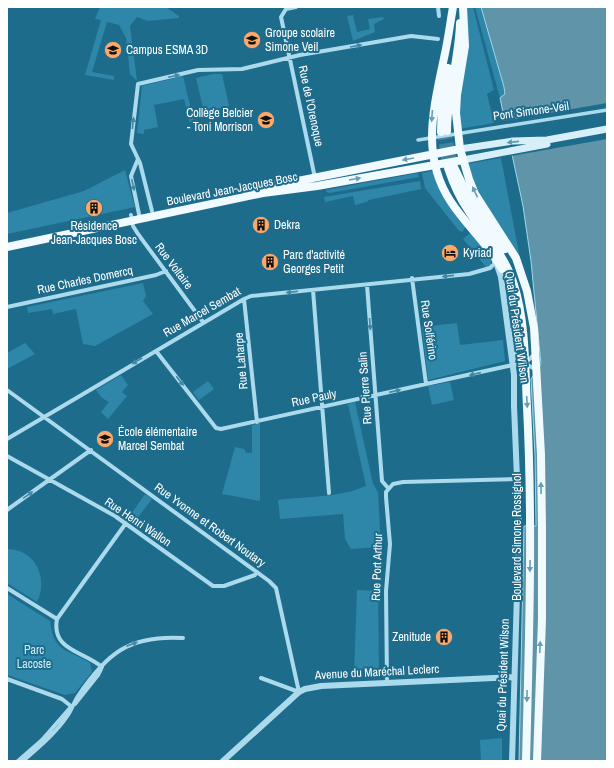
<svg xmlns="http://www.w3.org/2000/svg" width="614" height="768" viewBox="0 0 614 768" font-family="'Archivo Narrow',sans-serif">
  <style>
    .green { fill: #2e86a8 }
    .water { fill: #5f94a9; stroke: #9ed9ee }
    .pier { fill: #1e6c8c }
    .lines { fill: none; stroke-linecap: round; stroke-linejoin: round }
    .primary-tunnel { stroke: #40829d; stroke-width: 8; stroke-dasharray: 8 4; stroke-linecap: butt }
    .pedestrian { stroke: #abdaec; stroke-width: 3.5 }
    .minor { stroke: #abdaec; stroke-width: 4 }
    .tertiary { stroke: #abdaec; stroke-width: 6 }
    .secondary { stroke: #d7eff9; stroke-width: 7 }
    .primary { stroke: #f0faff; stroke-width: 8 }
    .oneway { fill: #4188a4 }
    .oneway2 { fill: #689eb4 }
    .oneway3 { fill: #5f9ab2 }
    .labels { text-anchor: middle; stroke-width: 4; stroke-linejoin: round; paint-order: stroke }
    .poi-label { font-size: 12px; fill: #fff; stroke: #1e6c8c; text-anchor: start }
    .street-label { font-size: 12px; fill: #fff; stroke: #1e6c8c }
    .park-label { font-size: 12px; fill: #d0eef9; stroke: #1e6c8c }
  </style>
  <rect width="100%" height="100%" fill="#1e6c8c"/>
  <path class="green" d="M100,7H166L179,16V18L148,21L137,17L130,26L137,81L130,74L126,38L119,25L107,22L92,72L114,76V80L85,75L101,20L95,19Z
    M467,7H473L494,90L487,94L494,123L459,129L458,119L467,50Z
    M475,7H481L504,87L505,94L502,98H500Z
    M353,15L357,32L370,29L368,19L383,17L384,19L374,24L375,32L353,41L347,16Z
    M213,74H222L229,106L204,112L196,78Z
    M183,76L194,122L190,123L184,99L154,105L158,127L144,130V134L137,133L142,86Z
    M501,158L521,264L481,198L467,164Z
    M125,170L135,207L7,234V213L84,191Z
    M431,171L435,173L466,227L462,232L459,231L425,188L422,173Z
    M418,173L419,177L330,193L326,192V190Z
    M420,181L421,189L369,200L367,202L355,205L353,196L325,202L324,197Z
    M469,234H472L492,259L490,266L486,267L463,239Z
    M143,283L146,296L143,301L153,314L95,346L83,344L76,309L53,314L52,309L28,313L27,307Z
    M507,285C519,299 517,328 519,345L515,346L511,323Z
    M457,323L460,345L503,340L505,361L428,380L422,327Z
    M25,343L35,354L7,369V353Z
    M121,375L128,385L122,392L127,396L108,419L101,412L109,402L102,398L96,390Z
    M208,381L214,389L199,400L193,392Z
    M450,382L454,400L432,405L428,386Z
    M355,402L373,484L378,492L381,547L351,549L345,539L343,514L280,519L278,500C309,496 337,498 366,486L348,404Z
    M260,423V501L222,494L235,447L244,449L246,453H252V425Z
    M145,494L152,499L133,524L127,520Z
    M7,549C35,549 49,578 37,602L7,583Z
    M357,590L378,591L379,673H354Z
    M7,594L50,621C54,654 67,648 90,663L92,672L75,693L65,695L7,675Z
    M502,738V760L481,761L480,740Z"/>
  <path class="water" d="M481,7H607V761H519L524,526H536L535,456L531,379L541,364L531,261L523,206L500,98L505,94L504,87Z"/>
  <path class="pier" d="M607,103V139L511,156L503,121Z"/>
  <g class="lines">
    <path class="primary-tunnel" d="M447,131L454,167
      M441,132L445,159L448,168"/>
    <path class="pedestrian" d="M418,140L607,110"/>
    <path class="minor" d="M296,7L286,9L281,17L315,178
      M438,7L439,16
      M138,159L131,176L140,219
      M152,211L140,163L131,144L138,84L198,70L242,69L300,55L411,36L438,39
      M131,215L133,226L138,234L203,322
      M412,278L426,384
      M367,285L382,481L388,488
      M313,290L329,493
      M244,299L257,422
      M7,307L156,275L166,271
      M511,330L516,358C521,364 530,365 536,370
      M156,351L216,428L221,429L508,366L525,363L535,354
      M7,390L269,581L276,588L299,692L261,678
      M7,439L244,299L251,296L469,274L490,268L494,264V259
      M7,456L115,516L213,586H224L255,575L257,572
      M7,510L91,450
      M7,588L57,619
      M102,667C83,651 51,650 57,619L126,523
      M7,679L62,699L72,707
      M387,682L386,591L390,544L386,497V492L393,484L403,482L517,479
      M75,704L98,675L101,669
      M18,761L42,740L70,708
      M23,761C39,747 56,733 68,715C72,709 74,702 78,696C107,653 129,635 183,638"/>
    <path class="tertiary" d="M497,265L501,277L514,375V406L519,526L512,761
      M223,761L299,692L305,689L321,686L513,677"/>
    <path class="secondary" d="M460,149L513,141L547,140L607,129
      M463,160L547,144"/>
    <path class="primary" d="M453,7C450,24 448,41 444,58C434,107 420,156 451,202C466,225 488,244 502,269
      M463,7L465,46L457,95L456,113L460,149L469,179L475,194L516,258L527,291L534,328L541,455L542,527V619L537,761
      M447,131C447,94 459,60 460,23
      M441,132L442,100L448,68
      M454,167L473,206L505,249
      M448,168C453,183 459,197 468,210C484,235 506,256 514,285C526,322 525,369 527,407C533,525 529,643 526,761
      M247,191L460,149
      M7,247L263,193L317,186L463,160"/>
  </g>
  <defs><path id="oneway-solid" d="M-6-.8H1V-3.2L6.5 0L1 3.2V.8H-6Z"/></defs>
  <g class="oneway">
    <use href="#oneway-solid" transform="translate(356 46) rotate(-10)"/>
    <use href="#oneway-solid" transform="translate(174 76) rotate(-12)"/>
    <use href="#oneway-solid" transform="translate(133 123) rotate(-84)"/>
    <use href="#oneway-solid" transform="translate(133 185) rotate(78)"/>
    <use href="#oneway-solid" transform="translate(448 276) rotate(174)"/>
    <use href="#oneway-solid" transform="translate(292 292) rotate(173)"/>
    <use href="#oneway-solid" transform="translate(370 324) rotate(86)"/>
    <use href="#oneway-solid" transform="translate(137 361) rotate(150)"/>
    <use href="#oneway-solid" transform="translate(475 374) rotate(167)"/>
    <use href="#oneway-solid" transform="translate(180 381) rotate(52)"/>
    <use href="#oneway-solid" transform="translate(395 391) rotate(-13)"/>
    <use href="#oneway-solid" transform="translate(28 495) rotate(-35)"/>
    <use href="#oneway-solid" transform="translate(132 644) rotate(-21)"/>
  </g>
  <g class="oneway2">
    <use href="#oneway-solid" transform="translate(432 116) rotate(94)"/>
    <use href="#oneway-solid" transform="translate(408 159) rotate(170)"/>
    <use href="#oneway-solid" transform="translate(355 179) rotate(-10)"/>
    <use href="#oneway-solid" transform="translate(475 192) rotate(-115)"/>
    <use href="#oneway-solid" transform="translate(527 402) rotate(87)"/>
    <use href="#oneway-solid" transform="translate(541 488) rotate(-91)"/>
    <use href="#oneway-solid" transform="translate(530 566) rotate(91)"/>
    <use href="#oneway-solid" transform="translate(540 647) rotate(-88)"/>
    <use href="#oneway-solid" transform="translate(527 696) rotate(91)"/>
  </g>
  <use class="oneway3" href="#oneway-solid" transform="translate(513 142) rotate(174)"/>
  <defs>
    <symbol id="school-disc" viewBox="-11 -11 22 22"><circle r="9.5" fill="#fba96a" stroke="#1e6c8c"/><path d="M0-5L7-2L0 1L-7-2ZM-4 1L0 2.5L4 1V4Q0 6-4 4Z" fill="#111"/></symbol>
    <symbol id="university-disc" viewBox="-11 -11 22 22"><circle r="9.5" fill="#fba96a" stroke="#1e6c8c"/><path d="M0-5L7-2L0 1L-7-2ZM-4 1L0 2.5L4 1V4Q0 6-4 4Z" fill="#111"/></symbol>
    <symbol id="building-disc" viewBox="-11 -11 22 22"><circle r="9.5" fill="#fba96a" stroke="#1e6c8c"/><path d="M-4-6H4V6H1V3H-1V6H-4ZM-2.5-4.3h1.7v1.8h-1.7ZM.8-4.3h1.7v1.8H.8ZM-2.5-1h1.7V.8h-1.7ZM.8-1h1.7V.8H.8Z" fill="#111"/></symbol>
    <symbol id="hotel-disc" viewBox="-11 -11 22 22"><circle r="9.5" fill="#fba96a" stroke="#1e6c8c"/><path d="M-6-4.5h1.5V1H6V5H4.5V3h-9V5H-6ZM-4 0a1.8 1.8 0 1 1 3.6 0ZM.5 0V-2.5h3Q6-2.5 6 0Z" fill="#111"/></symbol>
  </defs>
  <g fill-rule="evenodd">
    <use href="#school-disc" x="242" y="30" width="20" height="20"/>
    <use href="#university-disc" x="103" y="40" width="20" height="20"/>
    <use href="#school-disc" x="256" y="110" width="20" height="20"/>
    <use href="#building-disc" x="84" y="198" width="20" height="20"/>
    <use href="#building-disc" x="251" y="215" width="20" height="20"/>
    <use href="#hotel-disc" x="440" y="243" width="20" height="20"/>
    <use href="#building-disc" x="260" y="252" width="20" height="20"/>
    <use href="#school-disc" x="95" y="429" width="20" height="20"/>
    <use href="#building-disc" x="434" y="627" width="20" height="20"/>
  </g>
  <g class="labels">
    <g class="poi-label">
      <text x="265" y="37">Groupe scolaire<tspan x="265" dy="14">Simone Veil</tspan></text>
      <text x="126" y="54">Campus ESMA 3D</text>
      <text x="253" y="117" text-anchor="end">Collège Belcier<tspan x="253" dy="14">- Toni Morrison</tspan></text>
      <text x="274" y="229">Dekra</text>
      <text x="94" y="230" text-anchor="middle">Résidence<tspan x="94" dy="14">Jean-Jacques Bosc</tspan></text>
      <text x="463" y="257">Kyriad</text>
      <text x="283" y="259">Parc d'activité<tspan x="283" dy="14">Georges Petit</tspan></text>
      <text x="118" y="436">École élémentaire<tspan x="118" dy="14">Marcel Sembat</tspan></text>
      <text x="431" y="641" text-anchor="end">Zenitude</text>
    </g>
    <g class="street-label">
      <text transform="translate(311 106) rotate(78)" y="4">Rue de l'Orenoque</text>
      <text transform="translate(531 111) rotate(-8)" y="4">Pont Simone-Veil</text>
      <text transform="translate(232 189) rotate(-11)" y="4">Boulevard Jean-Jacques Bosc</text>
      <text transform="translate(174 266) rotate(53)" y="4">Rue Voltaire</text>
      <text transform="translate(85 280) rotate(-12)" y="4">Rue Charles Domercq</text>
      <text transform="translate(202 312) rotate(-30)" y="4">Rue Marcel Sembat</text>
      <text transform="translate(517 327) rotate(82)" y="4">Quai du Président Wilson</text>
      <text transform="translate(429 330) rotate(82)" y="4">Rue Solférino</text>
      <text transform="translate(241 361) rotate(-95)" y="4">Rue Laharpe</text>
      <text transform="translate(365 388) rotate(-94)" y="4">Rue Pierre Salin</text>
      <text transform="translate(314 398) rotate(-12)" y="4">Rue Pauly</text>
      <text transform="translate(138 522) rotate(34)" y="4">Rue Henri Wallon</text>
      <text transform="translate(210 525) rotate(36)" y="4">Rue Yvonne et Robert Noutary</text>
      <text transform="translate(517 537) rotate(-90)" y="4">Boulevard Simone Rossignol</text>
      <text transform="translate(377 567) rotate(-88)" y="4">Rue Port Arthur</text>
      <text transform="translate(377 672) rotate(-3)" y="4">Avenue du Maréchal Leclerc</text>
      <text transform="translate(503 675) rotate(-88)" y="4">Quai du Président Wilson</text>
    </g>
    <g class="park-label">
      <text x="34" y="654">Parc<tspan x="34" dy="14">Lacoste</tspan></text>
    </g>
  </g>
  <rect width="614" height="768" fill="none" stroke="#ffffff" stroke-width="16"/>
</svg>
